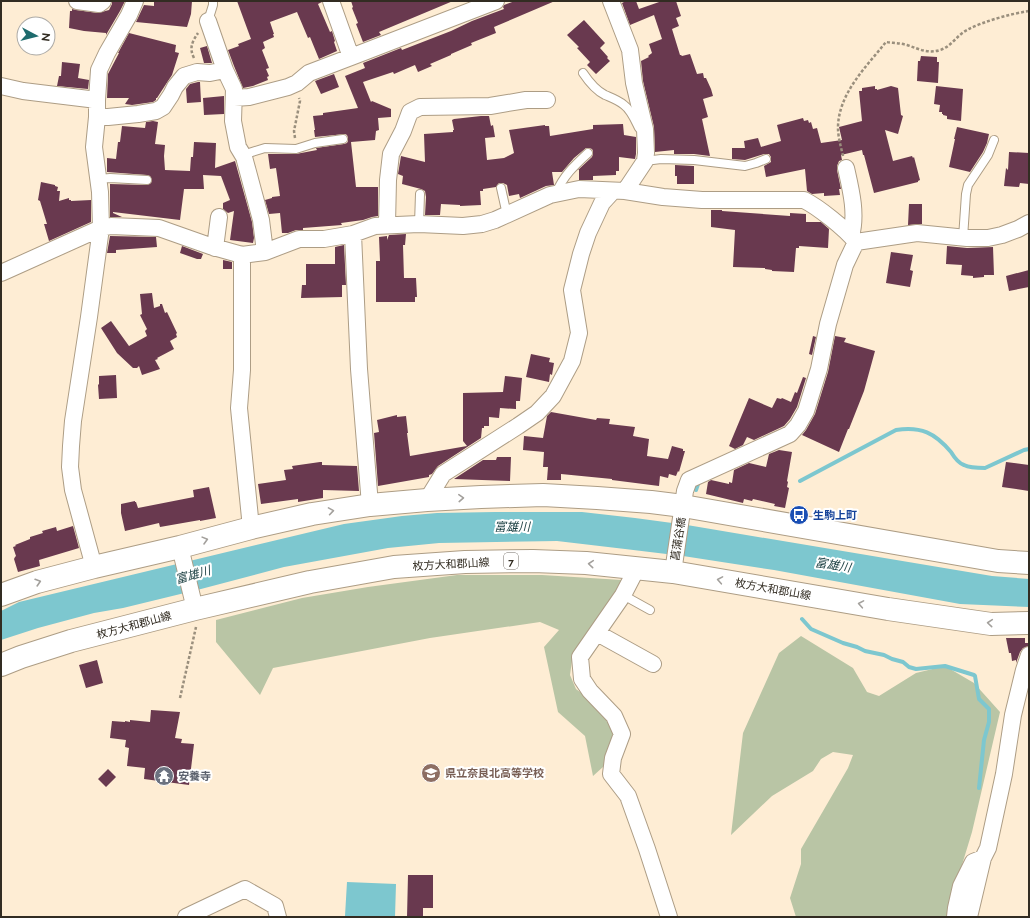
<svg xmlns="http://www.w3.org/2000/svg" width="1030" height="918" viewBox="0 0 1030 918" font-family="Raleway,'Noto Sans JP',sans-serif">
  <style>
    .green { fill: #b9c5a5 }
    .water { fill: #7dc7cf }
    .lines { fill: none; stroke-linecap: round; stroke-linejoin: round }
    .stream { stroke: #7dc7cf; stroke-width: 4 }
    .building { fill: #69394f }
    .lane-casing { stroke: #ad9d85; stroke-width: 10 }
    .street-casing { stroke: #ad9d85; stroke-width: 18 }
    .primary-casing { stroke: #ad9d85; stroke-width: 24 }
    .path { stroke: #9a8f7d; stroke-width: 2.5; stroke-dasharray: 3 2; stroke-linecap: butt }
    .lane { stroke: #fff; stroke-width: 8 }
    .street { stroke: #fff; stroke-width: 16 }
    .primary { stroke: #fff; stroke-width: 22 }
    .oneway { stroke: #a3a09c }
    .labels { text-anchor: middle; stroke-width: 4; stroke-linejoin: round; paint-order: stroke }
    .shield { fill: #fff; stroke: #706b64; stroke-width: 1 }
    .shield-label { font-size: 10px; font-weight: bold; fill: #322c22 }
    .transit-label { font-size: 11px; font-weight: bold; fill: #164399; stroke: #fff; text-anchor: start }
    .street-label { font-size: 11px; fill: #322c22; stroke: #fff }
    .education-label { font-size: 11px; font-weight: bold; fill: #785e54; stroke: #fff; text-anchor: start }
    .worship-label { font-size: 11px; font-weight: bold; fill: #5b616d; stroke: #fff; text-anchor: start }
    .water-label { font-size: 12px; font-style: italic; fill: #1a3e41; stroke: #fff }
  </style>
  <rect width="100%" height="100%" fill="#feedd4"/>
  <path class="green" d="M457,575H542L622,580L612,603L573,653L570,675L576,689L602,708L616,728L613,750L603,767L593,776L585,736L558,712L544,647L559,630L540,622L430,638L273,668L260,695L216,642V620L302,598L368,587Z
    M801,636L853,668L867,692L879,696L916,673L945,666L974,683L1000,712L972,832L954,891L949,917H796L790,898L801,864V849L848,768L853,755L833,752L821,759L813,771L772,796L731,835L743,733L779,653Z"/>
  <path class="water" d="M495,512H582L635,518L687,525L992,576L1029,579V607L960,604L774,570L683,556L625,549L557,541L439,543L388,548L284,567L201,589L123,608L94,613L38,628L1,640V611L19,602L256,545L344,524L402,516L437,513Z
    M347,882L396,884L395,917L345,916Z"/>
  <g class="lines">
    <path class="stream" d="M800,481L896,430C921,426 935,433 951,452C954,457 958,463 964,465C970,468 979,468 985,468L1024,450L1029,449
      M696,490L699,481H700
      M802,619L811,629L843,643L857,647L865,651L884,655L892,659L903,662L909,667L916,669L945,666L974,675L975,676L979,699L989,709V722L984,740L979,788"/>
  </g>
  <path class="building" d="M112,1H125L120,11L106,35V33L84,31L69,28L70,11H72V9L76,10L98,13L109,10L112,4Z
    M154,1H192L191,14L187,27L136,22L144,5L154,6Z
    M237,1H322V2L318,4L330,32L332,31L335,41L334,42L337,51L319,59L310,37L308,38L297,12L270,22L274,34H273L274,37L263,42L265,48L262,50L269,68L266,69L269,76L267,77L268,80L253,86L243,88L234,66L228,50L239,46L238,44L251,39Z
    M351,1H453L379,32L381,35L363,42L356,24L358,23L352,8L353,7Z
    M515,1H555L494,27L496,33L471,43L472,45L451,54V55L430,64L432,66L418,72L415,65L394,74L393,72L363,82L371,102L372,101L391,109V117L378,118L379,130L376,131L375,140L351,142L356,187H378V216L372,217L363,220L341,223L342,225L303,228V230H296L288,233H282L280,213L269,214L265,200L272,198V197L280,196L276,168L270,169L268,154H296L317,150L316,148L344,144L347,143L348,141V138L347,135L345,134L315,137L314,130H315L313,116L323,115V113L358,108L345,76L365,68L363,63L401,48L402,50L451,31L472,21L504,9L503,7L504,5Z
    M626,1H636L639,9L662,1H676L681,16L676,18L679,26L672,29L680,55H681L682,56L690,54L697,74L703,73L704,78H706L711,89L713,96L703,99L708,117L702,119L710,156L694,154H674V150L655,152L654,127L643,81L641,61L649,57L648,56L652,53L649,44L662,39L654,15L630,25L622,3Z
    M584,20L605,43L600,48L608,57L607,58L610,61L596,74L587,65L590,62L577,48L579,47L567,35Z
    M129,33L176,45L175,52L179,53L172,75L168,81L157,98H156V100L153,102L132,105L125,104L129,98H107L108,74L119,53H118Z
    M207,46L212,63H204L200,48Z
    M921,56L937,57V62H939L938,83L917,81L918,61H920Z
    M62,62L80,64L78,78L89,80L88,89L57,86L59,76H61Z
    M334,74L339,87L321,94L315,81Z
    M198,82H200L201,102L187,103L186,89L190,84Z
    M875,86V89H877V90L891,86L898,88L901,115L903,116L898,134L885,130L893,161L912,156L913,158L914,157L920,180L918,181V182L874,193L864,155H863L862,150L841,155L842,160L839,161L837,166V170L841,189H839L840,195L824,196V193L812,194L807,191L805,169L766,177L764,166L771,162V157L769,154H764L745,160L732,159V148H745L744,141L758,138L761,147L781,141L777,125L803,118L804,121L808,120L809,123L811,122L813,129L817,128L821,143L842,140L839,127L862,121L859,91H862V88Z
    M936,86L963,89L961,121L947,119V116L943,115V114H942V112H939L940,105L934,104Z
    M224,96V114L204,115L203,98Z
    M481,116H489L491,126L493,125L495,137L485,138L487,160L504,158L514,153L509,130L545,125V126H549L550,136L593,129V125L623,124L624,135L636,137V154L635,159L619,157V171H616V175L593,176V180H579V170H578L592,157L593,154V151L592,149L589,148H586L574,158L562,172H552L554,185L546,186L520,198L519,194L509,196L507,185L503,183H499L496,187L483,189V191H480L481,205L460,206V205L441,204L440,215H425L426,197L425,191L421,189L402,184L403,176L398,174L401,156L425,162L424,134L453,132V130H454L452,120L454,119Z
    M153,121L158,122L155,144L165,145L164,156L165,170L190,171L191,157H193L194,142L216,143L215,168L235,161L252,222L254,238L253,243L230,240L234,211L228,213L223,209V203L230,200L221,176L203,175L204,189H184L180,220L113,212V213L122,217H110V184L147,185L151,183L152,180L150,176L147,175L107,172V158L116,159L118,142H120L122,126L145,128L146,122Z
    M957,127L989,134L987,143L983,152L970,172L949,167L955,139H954Z
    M1009,152L1029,153V184L1020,183L1019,187L1004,186L1006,168L1008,170Z
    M675,165L694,166V184H677V176H675Z
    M41,182L55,185V186L58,187L57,191H60L59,201L69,198V200H71V201L91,200V222L49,241L44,224H47L40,201L38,200Z
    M909,204H922V224L908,225Z
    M711,210H722V211L790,216V213L806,214V222H821L829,229L828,248L799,246V248H796L794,272L772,271V270L765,269V268L733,267L735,230L711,227Z
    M406,234L405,245H403L404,278H416L417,297H415V302H376V261H380L379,237L387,236V240L389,235Z
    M110,236L156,237L157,247L116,250V253H107Z
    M344,245L346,285H342V297L301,298L302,285H306V264H335V247Z
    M182,246L203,254L201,259H197L180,253Z
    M947,246L967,248L993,247L994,275H984V277L973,278V276L961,275L962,265L946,264Z
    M891,252L913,255L910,270L913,271L910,287L886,283Z
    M223,260L232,262V269H223Z
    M1029,270V287L1009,291L1006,276Z
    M152,293L154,308L160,306V304H162L165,313L167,312L177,333L176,334L177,337L170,341L174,349L157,358L158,359L155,360L160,369L142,375L139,366L137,368H133L117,353L101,328L111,321L129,346L147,336L145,331L147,329L140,315L142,314L140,294Z
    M813,336L816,337L812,355L809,354Z
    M835,336L846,338L844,342L875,351L864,391L849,429H848L839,452L802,435L806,430L815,414L828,372Z
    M531,354L550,358L549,362L554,363L552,375L550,374L549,382L526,377Z
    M116,375L117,398L99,399L98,385L99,384V376Z
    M505,376L522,378L520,401H516V409L500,408L499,418L489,417V426H484V428H482L481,438L438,466L432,474L429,475V477L378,486L374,433L379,432L377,420L397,415V417L406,416L408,433H407L410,456L467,446L463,441V393L503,392Z
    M803,377L806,378L797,407L790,419L784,426L754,440L747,437L743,445L735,449L729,446L749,398L772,408L777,398L781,399L782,398L791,402L795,392L797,393Z
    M551,412L596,420L597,418L610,419L609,424L635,427L633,436L649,439L647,456L668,459L672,446L683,449V451H685L679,472L678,471L676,476L669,474L668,478L660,476L659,486L612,480V479L561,474V480H547L548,467H543L544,452L523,450L524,436L543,438L547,416Z
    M779,450L792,452L787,481L788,482L787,487L789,488L785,508L774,506L775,504L753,499L752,501L744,499L743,503L706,494L708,482L711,480L729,484V482L732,483L734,470L749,463L766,467L769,454Z
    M497,457H511L510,481L454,479L483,460H496Z
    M320,462H322V465L357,466L359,491L323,490V498L298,502V499L261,504L258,484L286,480L284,470L293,469L292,466Z
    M1006,462L1029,465V491L1002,487Z
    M209,487L216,518L200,521V520L160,527L159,523L125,531L121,513V504L135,501V502H136L138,508L194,497L193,490Z
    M73,526L79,548L39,560L40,566L18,572L14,559L15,557L16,556L13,547L16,546L15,545L30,539V537L43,533L42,531L56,527L57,531Z
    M1006,638H1025V643H1029V646L1023,648L1020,652L1016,663V660L1012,661L1011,653H1009Z
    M97,660L103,683L86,688L79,665Z
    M151,710L180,712L175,738L182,739L181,743L194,744L189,785L144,779L145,768L127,766L129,748L125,747L126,740L110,738L112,721L125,722V721L130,722V720L150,722Z
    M108,769L116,777L106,787L98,779Z
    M408,875H433V908H423V917H407Z"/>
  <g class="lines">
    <defs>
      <path id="lane" d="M208,21L213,5V1
        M583,73C589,82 595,90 605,95C612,98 618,100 624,105C631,110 635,120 639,128
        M243,155L252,152L265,148L296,149L315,143L343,139
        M645,161L661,159L694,160L745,166L756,163L766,159
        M99,179L110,178L147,180
        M501,188L505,206L508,214
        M556,193C564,175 574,166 588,153
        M419,224L420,194
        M963,238L966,194L968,185L988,155L994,140
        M623,595L650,610"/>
      <path id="street" d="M77,1L99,4L103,1
        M331,1L351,57L496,1
        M611,1L630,50L634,83L645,129L646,153L645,161L625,191
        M208,21L225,70L234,89L233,121L238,147L244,157L261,220L265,252
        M1,86L23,91L97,100
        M234,98L249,97L288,87L297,83L309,73L351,57
        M97,117H108L138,114L156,111L163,107L171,95L175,87L184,76L197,72L210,73L225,70
        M846,168C851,190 857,214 851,236
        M387,224L388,180L391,154L403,131L410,112L420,107L490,106L526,100H547
        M353,234L359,369L370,505
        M215,248L219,217
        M242,255V370L239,408L251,528
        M1,273L10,269L101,228L111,226L159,228L210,246L242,255L265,252L299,239H324L353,234L375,226L419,224L463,226L482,224L495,220L550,195L579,189L625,191L663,197L702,200H804C818,207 846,229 856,242
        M427,500L443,474L518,426L537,413L553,396L572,361L579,333L572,290L581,254L588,233L602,203L613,191
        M180,547L195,609
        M94,567L73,490L70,467L71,446L73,421L89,317L101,228L100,192L94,147L97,117V100L99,70L107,53L129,15L135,1
        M637,568L623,595L580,657L582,679L590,691L614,716L622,734L613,758L611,774L628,796L647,849L669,917
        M673,572L685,491L689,480L790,434L798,425L806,411L819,369L828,324L845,265L856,242L917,233L967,238H988L1002,235L1018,229L1029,223
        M597,633L653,664
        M186,917L245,889L275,906L278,917
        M955,917L956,908L961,886L973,862L983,858L988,848L1004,774L1013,715L1024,670L1029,655
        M969,917L983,858"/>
      <path id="primary" d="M1,595L37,582L94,567L180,547L251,528L312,514L370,505L427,500L481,497L543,495L597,498L651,502L683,506L998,561L1029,563
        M1,665L21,657L71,641L195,609L310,582L394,567L465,562L533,561L586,563L673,572L888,609L991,624L1029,623"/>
    </defs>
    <use href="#lane" class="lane-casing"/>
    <use href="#street" class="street-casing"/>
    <use href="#primary" class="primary-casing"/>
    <path class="path" d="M194,58C189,48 192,42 198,33
      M295,138L294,131L300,101L299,98
      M843,156C841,147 838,137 838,128C838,94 866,67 886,42C893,43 900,43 907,45C919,49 928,54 940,50C951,47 957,35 967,30C984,21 1010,14 1029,11
      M180,698L196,627"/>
    <use href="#lane" class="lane"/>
    <use href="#street" class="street"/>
    <use href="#primary" class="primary"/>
  </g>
  <defs><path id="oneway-chevron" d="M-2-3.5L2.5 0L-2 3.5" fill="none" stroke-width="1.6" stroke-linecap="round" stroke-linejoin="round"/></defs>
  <g class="oneway">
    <use href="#oneway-chevron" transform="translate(461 498) rotate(-3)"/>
    <use href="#oneway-chevron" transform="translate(331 511) rotate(-9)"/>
    <use href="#oneway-chevron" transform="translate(205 540) rotate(-15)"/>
    <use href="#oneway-chevron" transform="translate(591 564) rotate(-175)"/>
    <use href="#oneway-chevron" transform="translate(720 580) rotate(-170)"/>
    <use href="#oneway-chevron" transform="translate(38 582) rotate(-17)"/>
    <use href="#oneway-chevron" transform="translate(861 604) rotate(-170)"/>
    <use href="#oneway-chevron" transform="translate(990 623) rotate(-175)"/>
  </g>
  <defs>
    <symbol id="bus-disc" viewBox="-11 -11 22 22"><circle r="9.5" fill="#1a4fb4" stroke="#fff"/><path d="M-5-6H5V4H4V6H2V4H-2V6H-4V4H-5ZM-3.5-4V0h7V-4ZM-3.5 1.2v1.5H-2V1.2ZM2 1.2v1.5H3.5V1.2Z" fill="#fff"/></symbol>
    <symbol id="school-disc" viewBox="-11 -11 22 22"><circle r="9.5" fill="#8d6e63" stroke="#fff"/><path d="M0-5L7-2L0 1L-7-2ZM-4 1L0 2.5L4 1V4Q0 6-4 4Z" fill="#fff"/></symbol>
    <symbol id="temple-disc" viewBox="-11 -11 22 22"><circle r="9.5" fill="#6b7280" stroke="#fff"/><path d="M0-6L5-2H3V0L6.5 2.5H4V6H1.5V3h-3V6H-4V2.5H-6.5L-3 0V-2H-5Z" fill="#fff"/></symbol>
  </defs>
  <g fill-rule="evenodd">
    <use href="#bus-disc" x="788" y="504" width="22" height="22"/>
    <use href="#school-disc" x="420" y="762" width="22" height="22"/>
    <use href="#temple-disc" x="153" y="765" width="22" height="22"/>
  </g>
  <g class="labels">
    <rect class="shield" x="504" y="553" width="14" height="16" rx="3"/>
    <g class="shield-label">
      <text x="511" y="565">7</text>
    </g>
    <g class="transit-label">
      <text x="813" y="519">生駒上町</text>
    </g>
    <g class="street-label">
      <text transform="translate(678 539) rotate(-81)" y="4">菖蒲谷橋</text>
      <text transform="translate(451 564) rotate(-3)" y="4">枚方大和郡山線</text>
      <text transform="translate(773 589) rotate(10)" y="4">枚方大和郡山線</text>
      <text transform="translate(134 625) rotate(-15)" y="4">枚方大和郡山線</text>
    </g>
    <g class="education-label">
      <text x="445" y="777">県立奈良北高等学校</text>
    </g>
    <g class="worship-label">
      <text x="178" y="780">安養寺</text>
    </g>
    <g class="water-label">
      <text x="512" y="531">富雄川</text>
      <text transform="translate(833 565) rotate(9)" y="4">富雄川</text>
      <text transform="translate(193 575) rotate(-16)" y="4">富雄川</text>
    </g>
  </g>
  <rect width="1030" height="918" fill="none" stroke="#322c22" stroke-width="4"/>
  <g transform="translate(36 36) rotate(97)"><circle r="19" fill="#ffffff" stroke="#adaba7"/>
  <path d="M0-3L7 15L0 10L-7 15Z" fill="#1e6b6d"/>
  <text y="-6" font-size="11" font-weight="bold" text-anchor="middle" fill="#322c22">N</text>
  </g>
</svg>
